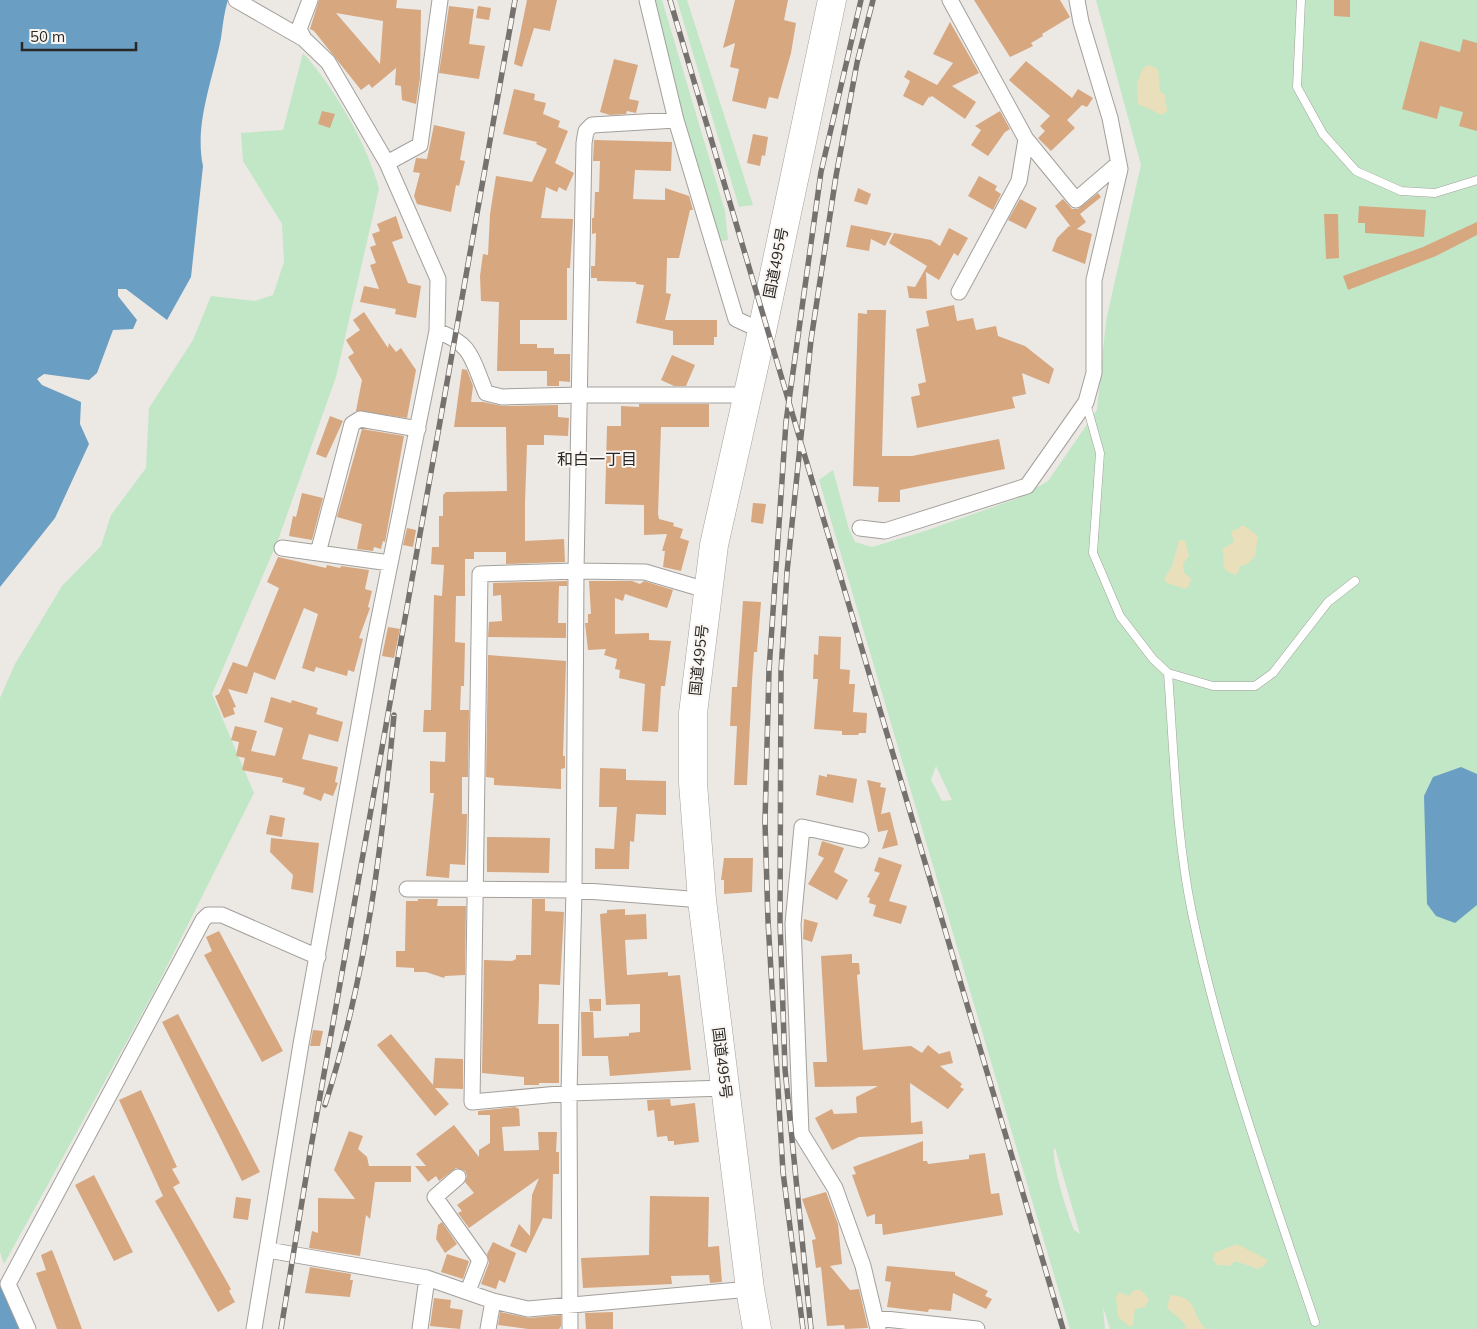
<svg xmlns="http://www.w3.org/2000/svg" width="1477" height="1329" viewBox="0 0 1477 1329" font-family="Mulish,'Noto Sans JP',sans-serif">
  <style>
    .green { fill: #c1e7c6; fill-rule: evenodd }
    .sand { fill: #e9dfba }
    .water { fill: #6a9ec3 }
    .building { fill: #d7a780; fill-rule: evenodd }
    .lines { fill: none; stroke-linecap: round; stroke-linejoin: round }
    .lane-casing { stroke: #a3a09c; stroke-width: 9 }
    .street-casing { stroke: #a3a09c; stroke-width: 17 }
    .highway-casing { stroke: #a3a09c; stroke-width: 29 }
    .lane { stroke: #fff; stroke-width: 8 }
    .street { stroke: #fff; stroke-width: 15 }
    .highway { stroke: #fff; stroke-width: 28 }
    .rail-casing { stroke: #74716f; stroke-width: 5.5 }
    .rail { stroke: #f9f5f1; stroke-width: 4; stroke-dasharray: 11; stroke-linecap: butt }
    .labels { text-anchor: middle; stroke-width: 4; stroke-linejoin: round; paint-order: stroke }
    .street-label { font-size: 15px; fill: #2a2827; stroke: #f9f5f1 }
    .neighbourhood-label { font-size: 16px; fill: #2a2827; stroke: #f9f5f1 }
  </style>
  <rect width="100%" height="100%" fill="#ece8e4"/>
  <path class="green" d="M651,0H662L725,211L728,240L716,242Z
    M677,0H687L753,205L739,207Z
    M1096,0H1477V1329H1110L1103,1307L1105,1329H1070L819,480L833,470L849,529L855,542L872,547L925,531L1019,498L1048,481L1097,410L1106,321L1141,165ZM936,766L952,800L942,801L931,780ZM1054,1148H1055L1080,1234L1074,1230C1067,1211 1052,1167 1054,1148Z
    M303,53C333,86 368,145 379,189L336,377L278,540L212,694L254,793L154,992L4,1264L0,1252V698L15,664L62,586L101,546L111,515L146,468L149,408L193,340L211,296L255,301L273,295L284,262L282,224L243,161L241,133L283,130Z"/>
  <path class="sand" d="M1149,65L1158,69L1160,91L1165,95L1167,111L1162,115L1138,104L1137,83L1143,68Z
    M1240,526H1245L1258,536L1255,556L1248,564L1240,566L1239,571L1235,575L1225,570C1222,563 1225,557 1222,549L1234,542L1231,534L1233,530L1238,529Z
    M1179,540L1185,541L1189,556L1183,564L1184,572L1191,579L1189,586L1185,589L1167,583L1164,579L1172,566Z
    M1237,1244L1268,1260L1265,1265L1258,1269L1235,1261L1230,1266L1217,1265L1213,1260L1214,1253Z
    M1140,1289L1149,1299L1145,1307L1135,1309L1133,1325L1130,1327L1118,1317L1116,1297L1119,1292L1129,1296L1133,1291Z
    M1170,1295C1200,1297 1190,1314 1206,1329H1186L1184,1323L1167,1308Z"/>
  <path class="water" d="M0,0H228C224,13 223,24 221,38C213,79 194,124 203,166L191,277L167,320L126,289H118V296L137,320L133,329L113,330L97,373L89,380L44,374L37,379L42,385L81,402L80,424L89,444L55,518L0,587Z
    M1461,767L1477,774V905L1455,923L1436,916L1427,904L1424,796L1433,777Z
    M0,1283L19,1329H0Z"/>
  <path class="building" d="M319,0H397L396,8L421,10L420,78L416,104L402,100L401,86L395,85L396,68L372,88L369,84L361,90L314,31L310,29ZM336,13L383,21L380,64Z
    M527,0H557L550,31L534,28L522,67L514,64Z
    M735,0H788L784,20L796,23L791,53L778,99L769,97L766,109L732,101L739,69L730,67L735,43L723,48Z
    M974,0H1060L1070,17L1042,34L1043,36L1031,43L1033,46L1010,57Z
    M1334,0H1350V17L1334,16Z
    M449,6L474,9L469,44L485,46L479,79L439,73Z
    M478,6L491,8L489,20L476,18Z
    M950,22L979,73L952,86L976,102L965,119L932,96L929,98L930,95L923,106L903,96L910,81L904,77L908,70L937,85L953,63L933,54Z
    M1463,39L1477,43V131L1459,126L1463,112L1440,106L1437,119L1402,109L1420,41L1460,52Z
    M614,59L638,65L629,99L639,101L636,113L627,111L626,114L610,115L600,112Z
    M1026,61L1072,98L1078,89L1093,98L1087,107L1082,105L1067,120L1075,128L1051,151L1038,138L1045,131L1040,126L1050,116L1009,80Z
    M514,89L535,94L534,100L546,103L543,114L560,121L558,127L568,131L555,163L574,173L566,191L559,187L557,192L546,187L541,218L573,219L570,268H567V320H520V344H537V348H554V354H570V382L559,381V386H547V371H497L499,302L481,301L480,276L483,254L488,255L490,214L496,176L532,182L547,149L536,144L537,142L503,134Z
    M322,111L335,114L330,128L318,124Z
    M1000,111L1010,129L1005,132L988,156L971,145L981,130L975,126Z
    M434,125L465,132L460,160L465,161L459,186L456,185L451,212L417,204L414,196L420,173L413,172L416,158L427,159Z
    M753,134L768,137L765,156L762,155L760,166L747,163Z
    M594,140L672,142L671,171L635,170L633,199L665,200V188L689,196L693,210H690L679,258H667L666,293L671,294L665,320H717V337H714V345H673V331L636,323L644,285L636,284V282L597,281V278H591V266H595L596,233L592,234V218H594L595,192H599L600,161H593Z
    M979,176L997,186L995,190L1001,194L993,210L968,196Z
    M858,188L871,194L867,205L854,201Z
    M1098,193L1101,197L1080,214L1086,222L1077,229L1092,234L1085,264L1052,251L1057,238L1069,226L1071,227L1055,206L1063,199L1072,209H1078Z
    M1020,199L1037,208L1026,229L1008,220Z
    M1359,206L1426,210L1424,237L1365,233V223H1358Z
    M1324,214H1338L1339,258L1326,259Z
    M396,216L403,238L392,242L408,283L421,286L416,318L395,314L396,309L360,302L364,286L379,289L370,265L376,263L370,247L376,245L372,234L380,231L377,224Z
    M1477,222V235L1436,256L1348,290L1343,276L1423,247Z
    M851,225L892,233L885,246L871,239L869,251L846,247Z
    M949,228L968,238L958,256L954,253L939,280L926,272L927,299L909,298L907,286L915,287L927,266L889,243L894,233L931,240L940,246Z
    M954,305L957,321L973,318L976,330L996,326L998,336L1025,346L1054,369L1049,384L1022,373L1026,394L1012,397L1015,408L917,428L911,397L920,395L918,384L926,382L916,329L929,326L926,311Z
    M867,310H886L882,456H912L999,439L1005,469L900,490V502H878L879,487L853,486L858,313L867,314Z
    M364,312L388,348L389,343L396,352L401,348L416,370L407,418L356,411L362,380L348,357L354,353L346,340L360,330L353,320Z
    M672,355L695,365L686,386H674L661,380Z
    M462,369L467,370L473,386L471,402H483L502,406L558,405V417L569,418L568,436L544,435V445H527L525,502V541L564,539L565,562L506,564V552H474V559H465V596H456L455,642L465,643L464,686H461L460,710H469L468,777H462V814H467L466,847L465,865L450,864L449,878L426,876L434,793H430V761L445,762L446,732H423L424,710H431L434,595L442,596L444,565L431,564L432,547H439V516H443V495L446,492L507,491L506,427H454Z
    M639,404H709V427H661L658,514L659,519L674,523L673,526L683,529L680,538L689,541L681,571L663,567L665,551H662L667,534L644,535V505L605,504L607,426H621V406L639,407Z
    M330,416L343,421L326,458L316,454Z
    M362,429L404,436L385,542L383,541L381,549L374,547L373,551L357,549L362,524L337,517Z
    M302,493L323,498L312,540L289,536L293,516L296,517Z
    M753,503L766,504L763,524L751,522Z
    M407,528L416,530L413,547L403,545Z
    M278,557L326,568L327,565L340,568L341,566L369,570L365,589L372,591L368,607L370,608L359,638L363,639L354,672L348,670L347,676L316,667L314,672L302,668L318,614L304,608L275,680L254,672L247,694L228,689L236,707L233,708L235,714L224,718L215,696L219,694L233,662L247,667L279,588L267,582Z
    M567,581V586H559L558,623H566V638L488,637L489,622L502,621L501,595L493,596V583Z
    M589,581H632L640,584L644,581L673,590L667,608L625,594L623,601L615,598V634L649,633V640L671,641L665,686H661L658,732L642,731L645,684L619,678L620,670L615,669L617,659L604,655L606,649L588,650L585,623H588V614H591Z
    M743,601L761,602L757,652H754L752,681L747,785H734L737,726H730L732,687H737Z
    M388,627L400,629L394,658L382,656Z
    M819,636L841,637L840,669L850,670L849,684H855L853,712L867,713L866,733H859L858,735H842V731L814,729L818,679H813L814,654L818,655Z
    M488,655L566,661L563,756H565V768L561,769V789L494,785V778L486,777Z
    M271,697L291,703L292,700L318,708L316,714L343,722L338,742L309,734L302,759L338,767L335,782L338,783L333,796L324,793L321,801L303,794L305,788L282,782L283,778L242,770L245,758L236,756L239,742L231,740L235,726L257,731L251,751L275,756L283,728L264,722Z
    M600,768L626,769V780L666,781V815L636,814L634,842L630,841L629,869H595V848L614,849L617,807H599Z
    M827,774L857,779L853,803L816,795L819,775L827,777Z
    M867,780L881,783L880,787L886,788L881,814L890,812L898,845L882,849L888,830L878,832Z
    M270,815L285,818L282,837L266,834Z
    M487,837L550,838L549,873L487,872Z
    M271,838L319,843L313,893L291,889L293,875L270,852Z
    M822,841L844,848L834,872L848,880L837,900L808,884L824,858L818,855Z
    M879,857L902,865L889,901L907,906L901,924L873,916L876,905L869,903L870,898L867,897L880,873L874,871Z
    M724,858H753L752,892L724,894V880H721Z
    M418,899H438L437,906H466L465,975L445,976L444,978L426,972H414V968L396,967V951H405L406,901H418Z
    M532,899H545V911L564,912L560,985L539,984V998L538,1024H559V1083H539V1085H524V1077L482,1073L484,960L512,961L516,959V955H531Z
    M625,909V915L646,914L647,939L625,940L627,975L668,972V976L680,975L691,1070L610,1076L608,1056H582L581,1012H593L594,1038L629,1036V1033L640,1032V1004L606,1005L600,914L607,913V910Z
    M804,919L818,923L812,942L803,939Z
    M219,931L283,1051L262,1062L204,955L212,951L206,937Z
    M852,954V963H859L860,974L857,975L863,1050L911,1046L922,1053L928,1045L939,1054L950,1051L953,1063L940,1066L962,1084L960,1087L964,1089L948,1109L910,1083L911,1123L922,1121L923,1134L859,1137L832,1150L815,1118L832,1109L834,1114L857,1113L856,1097L878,1086L815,1087L813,1062H827L821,956Z
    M589,999H601V1011H590Z
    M178,1014L260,1172L242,1181L162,1022Z
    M313,1030L323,1031L320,1046H310Z
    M391,1034L433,1085L435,1058L463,1059V1089L435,1088L449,1104L435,1116L377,1045Z
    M141,1090L177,1167L172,1169L180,1183L173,1187L231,1289L229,1291L235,1302L218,1312L155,1201L163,1196L119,1100Z
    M670,1099L671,1106L695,1103L699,1142L674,1145V1141H668L667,1136L657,1137L654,1110L648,1111L647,1100Z
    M515,1107L519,1109L520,1126L502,1127L504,1151L539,1150L538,1132H557L556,1152H559V1174H553L552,1219L543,1218L526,1253L510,1246L519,1224L530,1236L532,1195L539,1178L469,1228L458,1213L462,1211L457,1205L474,1193L465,1182L467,1176L465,1171L456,1168L439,1181L436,1176L428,1182L415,1166H426L416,1154L454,1125L479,1157V1150L490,1143V1115H478V1111Z
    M349,1131L363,1136L358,1149L367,1157L369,1166H411V1182H375L370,1219L366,1215L360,1256L309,1248L312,1231L318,1233V1198L355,1199L334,1170Z
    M923,1141V1161H927L928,1164L969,1159V1155L985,1153L991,1194L999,1193L1003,1215L883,1235L882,1224H875V1214L867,1217L852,1175L856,1174L853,1167Z
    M94,1175L133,1252L114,1261L75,1185Z
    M826,1192L838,1224L842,1264L830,1266L850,1290L859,1289L868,1328L845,1329L844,1325L827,1326L821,1267L816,1268L812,1240L816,1239L802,1199Z
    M650,1196L709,1197L708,1247L719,1246L722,1282L710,1283L709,1275L671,1276L672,1284L583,1288L581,1258L649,1255Z
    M236,1197L251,1199L248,1220L233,1218Z
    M442,1222L457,1244L445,1253L436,1239L438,1225Z
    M493,1242L516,1253L505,1283L499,1280L496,1289L481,1284L489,1263L487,1254Z
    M52,1250L58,1265L82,1329H57L36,1273L46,1270L41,1255Z
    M447,1254L469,1261L463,1279L441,1272Z
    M887,1266L955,1272V1275L988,1291L985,1296L992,1299L986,1309L953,1293L951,1311L929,1309L928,1312L887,1307L891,1282L885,1281Z
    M310,1267L351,1274L350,1280H353L350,1297L305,1293Z
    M434,1298L451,1300L450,1308L463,1310L460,1329L430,1326Z
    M500,1312L529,1318L561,1315V1326L559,1329H528L498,1325Z
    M613,1312V1329H586L585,1313Z"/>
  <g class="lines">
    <defs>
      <path id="lane" d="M1301,0L1297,87L1323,134L1356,171L1401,191L1435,193L1477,180
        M1086,403L1100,453L1093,553L1120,616L1153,659L1168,673L1213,686H1255L1273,673L1328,602L1355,581
        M1168,673C1174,753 1176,835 1192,913C1221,1053 1270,1187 1315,1322"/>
      <path id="street" d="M236,0L304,39L328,62L387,163L438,279L437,331L374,643L301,1044L254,1329
        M647,0L676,120L736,319L762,331
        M950,0L1026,139L1076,200L1119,163
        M304,39L299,29L310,0
        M387,163L420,145L440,0
        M959,292L1019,181L1026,139
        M437,331C473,344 472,360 486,393L502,397L580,395H748
        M860,528L885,531L1027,486L1086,402L1094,373V280L1120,169L1110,118L1081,22L1077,0
        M282,548L390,563
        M318,553L352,424L360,419L418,429
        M706,590L645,572L576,571L480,574L472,1102L569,1093L725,1088
        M861,840L802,827L793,924L801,1133L835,1188L863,1266L878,1329
        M407,889L574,890L702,900
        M458,1177L435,1197L480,1260L468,1291
        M268,1250L427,1278L493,1301L528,1309L750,1289
        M876,1318L977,1329
        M28,1329L8,1284L203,920L208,915H222L318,957
        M420,1329L427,1278
        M488,1329L493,1301
        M570,1329L569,1093L574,890L576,571L584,143L586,131L592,125L676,120"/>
      <path id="highway" d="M757,1329L750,1289L702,900L693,783V713L714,545L762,331L832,0"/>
    </defs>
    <use href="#lane" class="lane-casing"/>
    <use href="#street" class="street-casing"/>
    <use href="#highway" class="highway-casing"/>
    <use href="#lane" class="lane"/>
    <use href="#street" class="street"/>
    <use href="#highway" class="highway"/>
    <defs>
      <path id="rail" d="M670,0L1063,1329
        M325,1105C366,978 382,847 394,715
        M281,1329L311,1147L515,0
        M803,1329L783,1172L768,921L765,822L769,670L786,422L821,172L861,0
        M811,1329L785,1069L780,921L781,672L787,572L811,340L836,176L857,63L873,0"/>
    </defs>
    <use href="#rail" class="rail-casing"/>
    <use href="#rail" class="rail"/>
  </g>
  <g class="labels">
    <g class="street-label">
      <text transform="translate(776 263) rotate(-79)" y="5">国道495号</text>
      <text transform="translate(699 660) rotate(-84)" y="5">国道495号</text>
      <text transform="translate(722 1063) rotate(83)" y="5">国道495号</text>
    </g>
    <g class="neighbourhood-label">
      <text x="597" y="465">和白一丁目</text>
    </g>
  </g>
  <path d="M22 42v8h114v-8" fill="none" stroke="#2a2827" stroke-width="2.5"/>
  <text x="30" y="42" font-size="15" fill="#2a2827" stroke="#f9f5f1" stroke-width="4" paint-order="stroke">50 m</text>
</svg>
